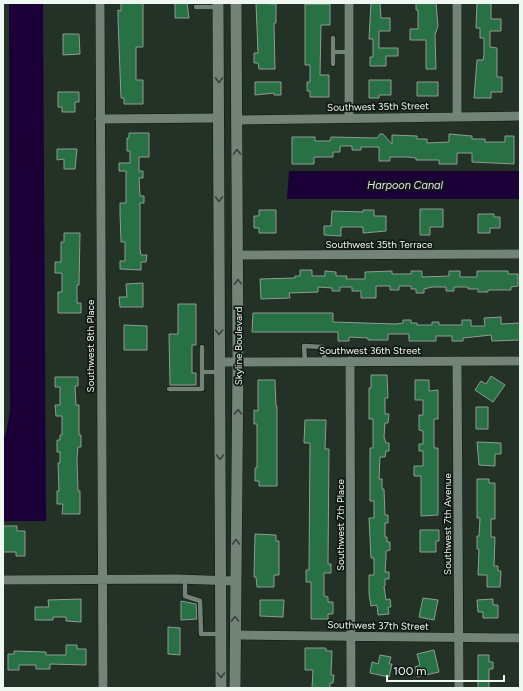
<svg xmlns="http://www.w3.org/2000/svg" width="523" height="691" viewBox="0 0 523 691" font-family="Figtree,sans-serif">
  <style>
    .water { fill: #1b0038 }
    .building { fill: #277145; stroke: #8e9d92 }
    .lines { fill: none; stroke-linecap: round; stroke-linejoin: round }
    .service-casing { stroke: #0c1810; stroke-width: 6 }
    .minor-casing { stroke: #0c1810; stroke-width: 10 }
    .tertiary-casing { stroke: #0c1810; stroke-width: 12 }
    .service { stroke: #748378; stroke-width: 4.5 }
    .minor { stroke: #748378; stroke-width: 9 }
    .tertiary { stroke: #748378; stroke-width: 11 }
    .oneway { stroke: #39423b }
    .labels { text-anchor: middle; stroke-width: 3.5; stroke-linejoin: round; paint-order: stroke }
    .street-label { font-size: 10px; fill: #eff7f1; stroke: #111713 }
    .water-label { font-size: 11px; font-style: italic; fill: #e7e0f7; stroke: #111713 }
  </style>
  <rect width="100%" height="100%" fill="#243127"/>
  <path class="water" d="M9,3H43L46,521H3V440L7,429L10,410Z
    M289,171H520V199H287Z"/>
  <path class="building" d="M121,3H143V47H136V80H143V104H124V98H121L118,19V10L121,11Z
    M175,3H187L189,18H175Z
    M256,3L276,4V23H274L275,69H259L258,63H254V53H258Z
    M371,3H380L381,18H390V31H379V48H398V56H386V66H370V57H373V39H369Z
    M416,3H436L438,26L435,35L436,69H426V40H410V29H418V10H416Z
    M477,3H491V19H501V31H490V47L497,48V77H502V92H491V98H474L477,60H483L484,55V38H480V28H476Z
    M305,4H330V25H321L320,75H329V97H310V91H307V82H310V65H305Z
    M63,34H79L80,54L63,55Z
    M369,80H391V95H379V98H369Z
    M255,82H281V95H274V93L255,95Z
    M417,82H438V96H417Z
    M58,92H79V102H75V112H62V107H58Z
    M129,133H149V157H139V171H143V178H139L140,196H144V203H140V249L141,255H147L146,262H141V270L120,269V261H125V242H121L120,212V203H126V171H119V163H130V151H127V138H129Z
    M380,134H383L392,144V135L417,136V139H427V143L449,142V134L472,136V139H485V142H505V136H514V164L472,162V153H457V164H439V160H416V158L407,157H390V161H379V147H361V150H352V146H340V152H333V157H314V164H292V137H315V141H330L331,137L377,138Z
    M57,149H77L75,169H64V159L57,160Z
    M420,209H443V227H430V235H420Z
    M259,210H276V233H259V228H254V216H259Z
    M363,210H374V216H386V231L363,233V227H341V236L324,235V226H331L332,211L363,212Z
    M478,214H494V217H500V228H490V233H478Z
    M64,233H80L79,285H77V303H81V313H58V292H62V273H55V262H61V242H64Z
    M300,270H312V276H325V271L336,272V276H347L346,279H365V272L392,271V274H411V271H422V277L449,276V271H460V277H477V271H508V274H518V286L511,287V290H488V292H478V289H468V287H454V291H446V287H432L424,289V293H416V289H411V286H399V290H390V286H376V298H361V291H352V287H340V291H332V288L318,287V292L289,293L290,298L261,299L260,279L295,278V276H300Z
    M143,283V307H120L119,297H127L126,284Z
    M178,304H196V345H192V373H196V385H170L169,334H178Z
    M253,313H333V322L396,324L403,323V320H411V323H417V325H432V322H439V325H462V320H471V326H485L484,318L501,317V324L520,323V340L492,341L491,335L463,338V341H452V336H436V341H409V334H388V340H368V338L349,337V341H338V332H252Z
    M124,325L147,326V350H124Z
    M371,375H387L388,398H385V414H389L388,423H385L384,437L386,443H389V451H386L385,457H380L379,479H382V489H384L385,515H388V523H385V537H387V542H390V550L386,551V557L385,572H389V579H385V586H384L386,600L390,599L391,607H388L389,614L378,615L377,605L371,606L369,594V575H374V558H371L369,518H374V501H370V448H373V419H369V388H371Z
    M491,376L505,385L493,402L475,390L481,381L486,384Z
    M55,377H78V386H75L76,405H79V435H81V447H78L77,459L78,491H80V514H62L63,504H57V491H59L58,463H60V452H57V440H60V435H62V416H56L55,405H60V387H55Z
    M258,380H275L276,406H277V486H259V481H255V468H257V424H254V410L258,411Z
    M415,380H429V391L438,390V419H434V448H438V515L421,516V476H414V466H423V451H419V444H423V431L419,430V415H423V400H415Z
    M476,407H488V429H476Z
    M305,420H326L325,449H329L328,564H331V573H324V596L328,597V602H333V614H328V619H311V582H306V570H309L310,443H304Z
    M477,442L501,443V454H495V466L479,465Z
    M477,479H489V483H495V519H491V537H495L494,566H498V571H501L500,587H487V575H478L479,549H477V536H479L480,518H477Z
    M3,526H17V531H25V556H16V552H3Z
    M420,530H439V541H436V552H420Z
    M255,534L276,535V541H279V575H274V587H257L256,577H254Z
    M423,598L438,600L434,620L419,617Z
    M81,599V622L66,621V617H53V620H35V607H49L48,600Z
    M493,599V605H498V618H483V612H478L477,600Z
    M260,600H284L283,617L260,616Z
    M181,601L196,604L197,619L181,620Z
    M168,627L180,628V655L168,654Z
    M66,645H77V649H86V665L50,664V669H36V665H19V670H8V654H14V651L46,652V655H66Z
    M305,648H326V651H332L331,675H334L333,683H330V688H312L313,670H305Z
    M434,650L439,672L417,677L415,667L420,665L417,654Z
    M380,655L391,657L389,664H392L389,677L370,673L372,662L378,664Z
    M478,655H489V662H493V669H489V688H478Z"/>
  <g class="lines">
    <defs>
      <path id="service" d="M196,7H218
        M333,38V52H349
        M333,64V52
        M202,347V372
        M305,362L304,346L323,347L325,362
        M169,389H202V372H219
        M185,579V596L200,601L201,634H220"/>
      <path id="minor" d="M100,3L103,688
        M349,3V118
        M457,116V3
        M100,119L219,118
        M236,120L520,116
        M237,255L520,254
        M350,361L351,688
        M457,361L459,688
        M219,362L520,361
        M3,580L178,579L235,581
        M235,635L520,638"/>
      <path id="tertiary" d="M218,3L221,688
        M235,688L238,362L236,3"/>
    </defs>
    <use href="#service" class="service-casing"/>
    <use href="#minor" class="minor-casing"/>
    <use href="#tertiary" class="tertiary-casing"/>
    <use href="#service" class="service"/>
    <use href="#minor" class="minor"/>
    <use href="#tertiary" class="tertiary"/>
  </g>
  <defs><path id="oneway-chevron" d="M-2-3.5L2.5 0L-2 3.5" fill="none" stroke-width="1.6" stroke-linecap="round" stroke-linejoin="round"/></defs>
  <g class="oneway">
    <use href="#oneway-chevron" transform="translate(219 80) rotate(90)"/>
    <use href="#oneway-chevron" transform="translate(237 152) rotate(-90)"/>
    <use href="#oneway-chevron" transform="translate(219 199) rotate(90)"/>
    <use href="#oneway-chevron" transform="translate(238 282) rotate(-91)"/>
    <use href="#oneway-chevron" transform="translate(219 332) rotate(90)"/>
    <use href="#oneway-chevron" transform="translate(238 412) rotate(-89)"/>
    <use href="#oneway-chevron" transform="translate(220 457) rotate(90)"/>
    <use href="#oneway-chevron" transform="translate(236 542) rotate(-89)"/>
    <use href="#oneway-chevron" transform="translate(235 619) rotate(-91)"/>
    <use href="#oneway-chevron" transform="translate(221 675) rotate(90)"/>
  </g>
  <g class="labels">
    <g class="street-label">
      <text transform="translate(378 106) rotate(-1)" y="4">Southwest 35th Street</text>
      <text x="379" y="248">Southwest 35th Terrace</text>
      <text transform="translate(90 346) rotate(-90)" y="4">Southwest 8th Place</text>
      <text transform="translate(238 346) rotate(-90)" y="4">Skyline Boulevard</text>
      <text x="370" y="354">Southwest 36th Street</text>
      <text transform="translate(447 524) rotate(-90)" y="4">Southwest 7th Avenue</text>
      <text transform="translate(340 525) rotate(-90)" y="4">Southwest 7th Place</text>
      <text transform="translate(378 625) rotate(1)" y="4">Southwest 37th Street</text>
    </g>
    <g class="water-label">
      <text x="405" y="189">Harpoon Canal</text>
    </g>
  </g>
  <rect width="523" height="691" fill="none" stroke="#eff7f1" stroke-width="8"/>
  <path d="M387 675v6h117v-6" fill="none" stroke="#eff7f1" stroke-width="2"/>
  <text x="393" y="675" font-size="12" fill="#eff7f1" stroke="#111713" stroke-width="3" paint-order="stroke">100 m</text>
</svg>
